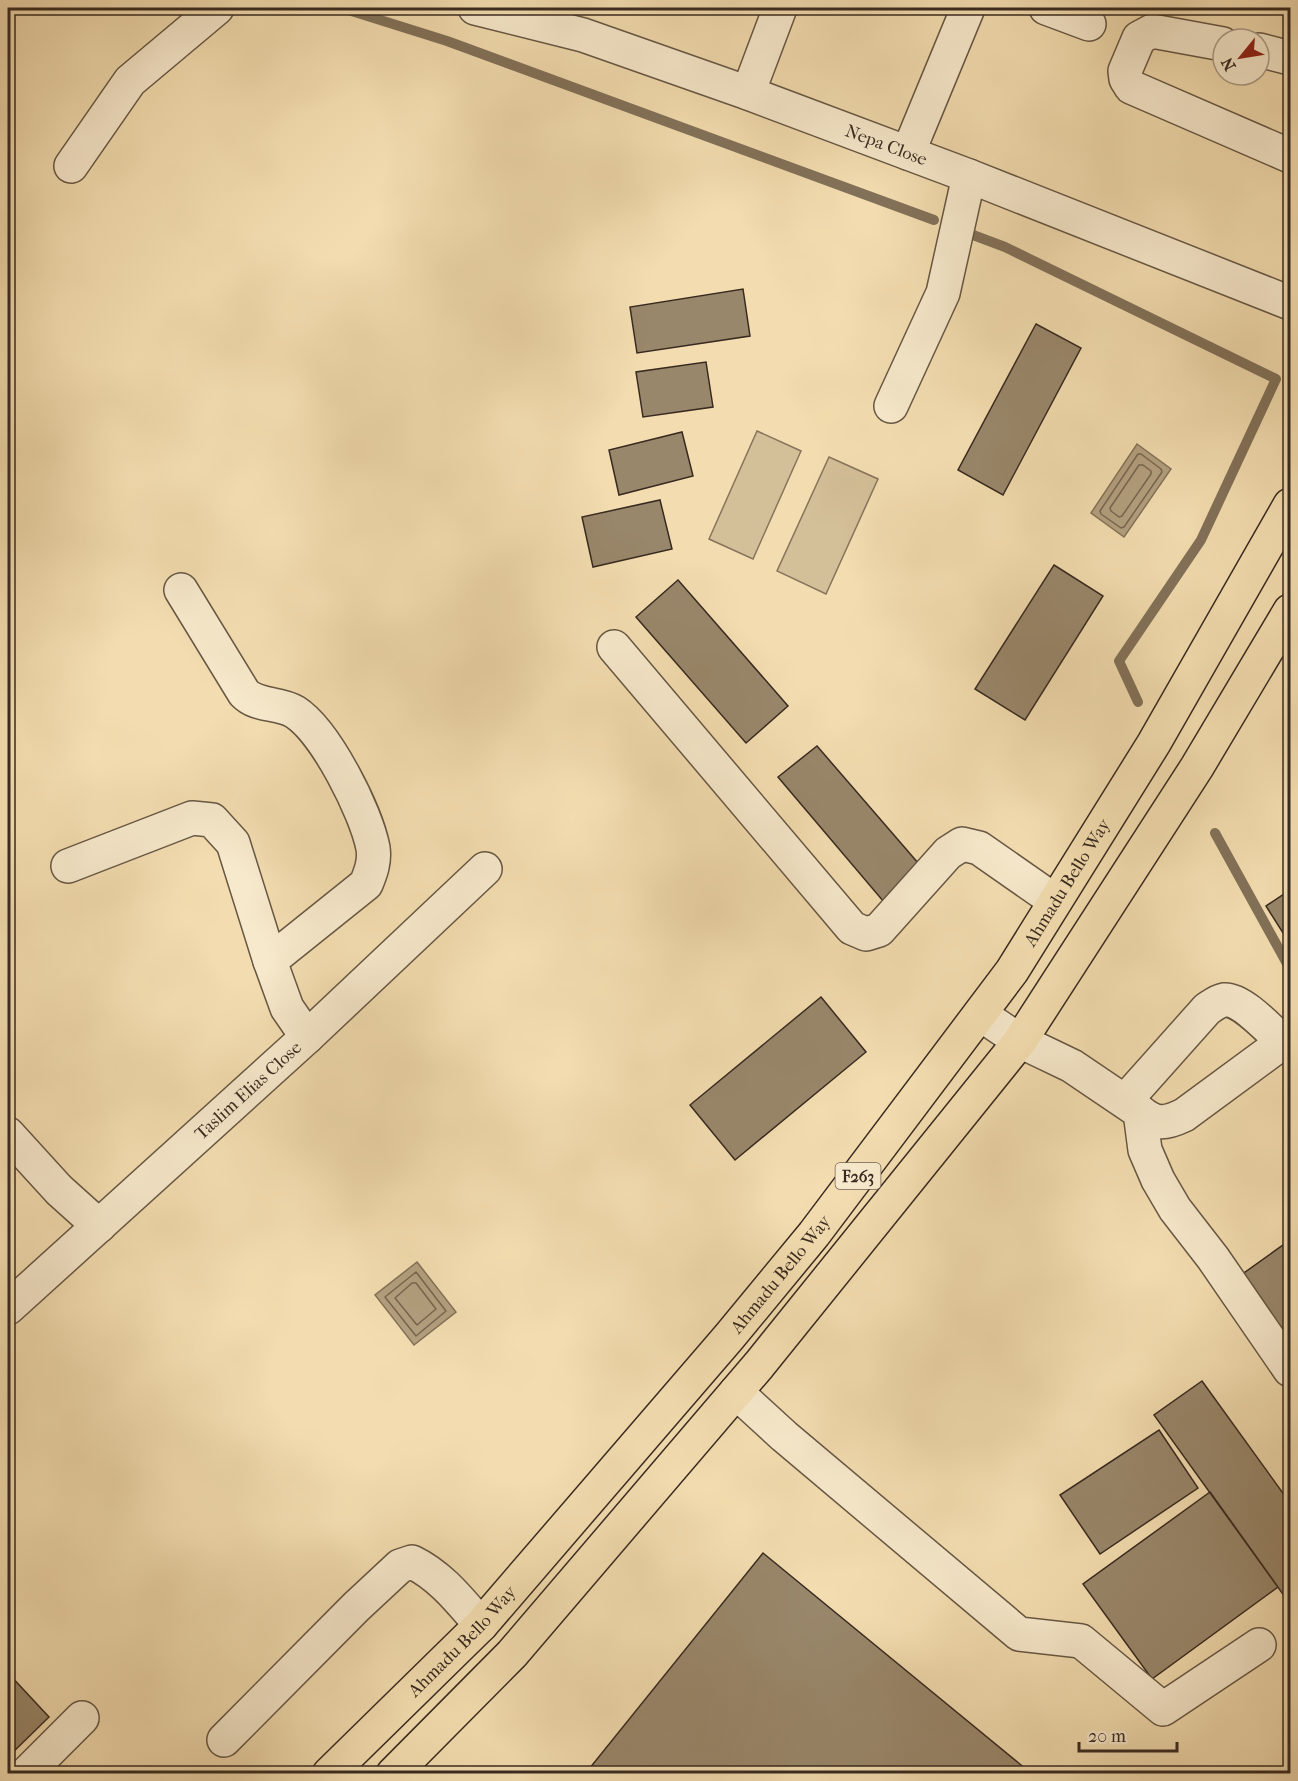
<svg xmlns="http://www.w3.org/2000/svg" width="1298" height="1781" viewBox="0 0 1298 1781" font-family="'IM FELL French Canon',serif">
  <style>
    .green { fill: #d3bf98; stroke: #86745c; stroke-width: 1.5 }
    .water { fill: #b3a07f; stroke: #827159; stroke-width: 1.5 }
    .lines { fill: none; stroke-linecap: round; stroke-linejoin: round }
    .shore { stroke: #766550; stroke-width: 1.5 }
    .stream { stroke: #827159; stroke-width: 10 }
    .building { fill: #99876b; stroke: #382a20; stroke-width: 1.5 }
    .minor-casing { stroke: #675744; stroke-width: 36 }
    .highway-casing { stroke: #382a20; stroke-width: 36 }
    .minor { stroke: #f7e9cc; stroke-width: 33 }
    .highway { stroke: #f3ddb0; stroke-width: 33 }
    .labels { text-anchor: middle; stroke-width: 6; stroke-linejoin: round; paint-order: stroke }
    .shield { fill: #f7e9cc; stroke: #716354; stroke-width: 1.5 }
    .shield-label { font-size: 16px; font-weight: bold; fill: #382a20 }
    .street-label { font-size: 18px; fill: #382a20; stroke: #f7e9cc }
  </style>
  <rect width="100%" height="100%" fill="#f3ddb0"/>
  <filter id="stains"><feTurbulence type="fractalNoise" baseFrequency=".00333" numOctaves="4"/><feColorMatrix values="0 0 0 0 .2 0 0 0 0 .09 0 0 0 0 .02 0 0 0 .5 -.17"/></filter>
  <radialGradient id="worn" r=".72"><stop offset=".6" stop-color="#630" stop-opacity="0"/><stop offset="1" stop-color="#630" stop-opacity=".3"/></radialGradient>
  <path class="green" d="M757,431L801,451L753,559L709,539Z
    M829,457L878,479L826,594L777,571Z"/>
  <path class="water" d="M1137,444L1171,469L1124,537L1091,513Z
    M417,1262L456,1312L414,1345L375,1295Z"/>
  <g class="lines">
    <path class="shore" d="M1138,454H1141L1161,469L1162,472L1124,527L1121,528L1101,514L1100,511Z
      M1139,465H1143L1151,471V474L1122,516L1119,517L1111,511L1110,508Z
      M416,1272L446,1311L416,1336L385,1297Z
      M412,1283H416L436,1309L417,1325L395,1298Z"/>
    <path class="stream" d="M342,8L447,41L934,220
      M973,235L1005,247L1276,379L1201,540L1119,661L1138,702
      M1215,833L1290,969"/>
  </g>
  <path class="building" d="M743,289L750,336L637,353L630,307Z
    M1036,324L1081,348L1003,495L958,470Z
    M706,362L713,407L643,417L636,372Z
    M682,432L693,476L619,495L609,450Z
    M660,500L672,549L593,567L582,517Z
    M1054,565L1103,596L1025,720L975,689Z
    M678,580L788,706L746,743L636,617Z
    M817,746L925,871L889,908L778,777Z
    M1290,890V944L1266,906Z
    M821,997L866,1052L735,1160L690,1105Z
    M1290,1240V1359L1234,1280Z
    M1202,1381L1290,1503V1604L1154,1415Z
    M1159,1430L1198,1488L1100,1554L1060,1495Z
    M1210,1492L1278,1587L1152,1679L1083,1584Z
    M763,1553L1032,1774H585Z
    M8,1673L49,1717L8,1757Z"/>
  <g class="lines">
    <defs>
      <g id="minor">
        <path id="s1" d="M475,8L583,35L748,93L969,176L1290,303"/>
        <path d="M1046,8L1089,24"/>
        <path d="M1223,44L1152,31L1139,38L1125,71L1126,79L1131,87L1290,156"/>
        <path d="M1259,50L1290,58"/>
        <path d="M748,93L780,8"/>
        <path d="M908,153L968,8"/>
        <path d="M71,166L130,81L217,8"/>
        <path d="M891,406L943,293L969,176"/>
        <path d="M181,590L244,693C257,707 279,702 295,712C326,732 366,812 373,848C375,861 371,872 366,884L270,961"/>
        <path d="M614,647L852,928L866,934L879,930L948,853L962,844L979,848L1055,901"/>
        <path d="M68,866L192,818L212,820L233,843L270,961L287,1008L307,1037"/>
        <path d="M980,1014L1020,1041L1072,1066L1140,1112L1145,1150L1158,1180L1175,1209L1213,1258L1290,1370"/>
        <path d="M1125,1101L1207,1009C1213,1005 1218,1001 1224,1000C1241,998 1271,1031 1283,1042"/>
        <path d="M1140,1112C1157,1125 1165,1124 1184,1115L1290,1037"/>
        <path d="M8,1134L59,1190L99,1226"/>
        <path id="s2" d="M8,1308L307,1037L485,869"/>
        <path d="M736,1392L784,1436L1019,1634L1081,1641L1163,1709L1259,1645"/>
        <path d="M224,1740L356,1607L400,1566L412,1562C441,1576 460,1601 481,1625"/>
        <path d="M26,1774L82,1718"/>
      </g>
      <g id="highway">
        <path id="s3" d="M329,1774L481,1625L729,1337L814,1234L1012,971L1154,743L1290,505"/>
        <path d="M393,1774L512,1654L759,1365L1020,1041L1197,767L1290,611"/>
      </g>
    </defs>
    <use href="#minor" class="minor-casing"/>
    <use href="#highway" class="highway-casing"/>
    <use href="#minor" class="minor"/>
    <use href="#highway" class="highway"/>
  </g>
  <g class="labels">
    <rect class="shield" x="835.5" y="1163" width="45" height="26" rx="4.5"/>
    <g class="shield-label">
      <text x="858" y="1182">F263</text>
    </g>
    <g class="street-label">
      <text dy="6" stroke="none"><textPath href="#s1" startOffset="434">Nepa Close</textPath></text>
      <text dy="6" stroke="none"><textPath href="#s3" startOffset="1160">Ahmadu Bello Way</textPath></text>
      <text dy="6" stroke="none"><textPath href="#s2" startOffset="324">Taslim Elias Close</textPath></text>
      <text dy="6" stroke="none"><textPath href="#s3" startOffset="674">Ahmadu Bello Way</textPath></text>
      <text dy="6" stroke="none"><textPath href="#s3" startOffset="188">Ahmadu Bello Way</textPath></text>
    </g>
  </g>
  <rect width="1298" height="1781" fill="none" stroke="#f3ddb0" stroke-width="30"/>
  <rect x="9" y="9" width="1280" height="1763" fill="none" stroke="#382a20" stroke-width="3"/>
  <rect x="15" y="15" width="1268" height="1751" fill="none" stroke="#382a20" stroke-width="1.5"/>
  <g transform="translate(1241 57) rotate(240)"><circle r="28" fill="#f7e9cc" stroke="#ab9d87" stroke-width="1.5"/>
  <path d="M0-4.5L10 22L0 15L-10 22Z" fill="#8f2418"/>
  <text y="-9" font-size="16" font-weight="bold" text-anchor="middle" fill="#382a20">N</text>
  </g>
  <path d="M1079 1742v9h98v-9" fill="none" stroke="#382a20" stroke-width="3"/>
  <text x="1088" y="1742" font-size="18" fill="#382a20" stroke="#f7e9cc" stroke-width="4.5" paint-order="stroke">20 m</text>
  <rect width="100%" height="100%" filter="url(#stains)"/>
  <rect width="100%" height="100%" fill="url(#worn)"/>
</svg>
